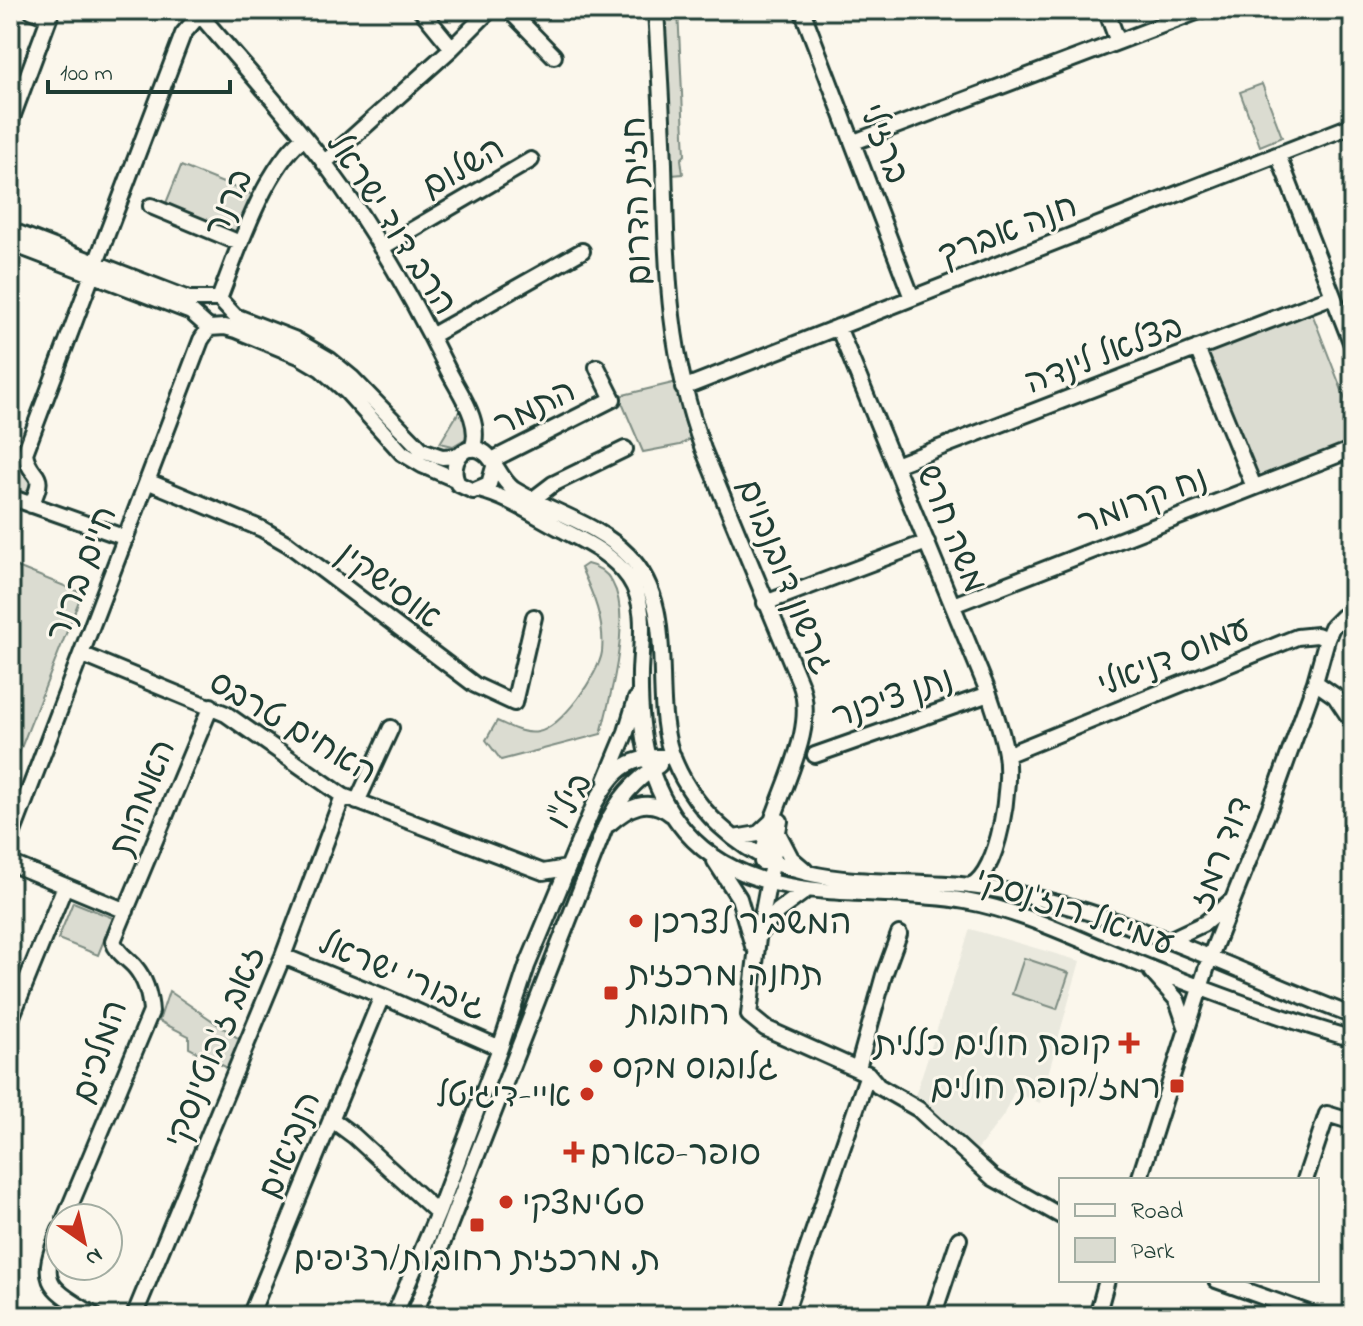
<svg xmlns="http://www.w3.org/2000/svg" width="1363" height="1326" viewBox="0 0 1363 1326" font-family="'Indie Flower','Playpen Sans Hebrew',sans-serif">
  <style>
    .built { fill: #eae9de }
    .green { fill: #dbdcd1; stroke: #7d8c82; stroke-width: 2 }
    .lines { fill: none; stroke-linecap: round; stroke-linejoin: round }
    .minor-casing { stroke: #1f3d34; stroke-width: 20 }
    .minor { stroke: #fbf7ec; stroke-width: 14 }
    .poi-dot { fill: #c8321e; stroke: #fbf7ec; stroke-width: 3 }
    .labels { text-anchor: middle; stroke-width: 6; stroke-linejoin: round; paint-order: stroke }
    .street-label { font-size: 34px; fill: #1f3d34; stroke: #fbf7ec }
    .poi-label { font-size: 34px; fill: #1f3d34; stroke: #fbf7ec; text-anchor: start }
  </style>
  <rect width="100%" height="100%" fill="#fbf7ec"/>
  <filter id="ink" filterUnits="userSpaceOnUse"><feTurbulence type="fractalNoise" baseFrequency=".0125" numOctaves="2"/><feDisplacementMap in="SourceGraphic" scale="16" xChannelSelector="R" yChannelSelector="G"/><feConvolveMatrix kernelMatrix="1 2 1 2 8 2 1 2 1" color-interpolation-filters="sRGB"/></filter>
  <g filter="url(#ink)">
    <path class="built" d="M970,929L1080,961L1040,1103L1014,1092L1003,1116L974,1154L914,1099Z"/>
    <path class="green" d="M663,10H678L685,155L681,159L683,174L672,175Z
      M1262,84L1282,137L1260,146L1240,92Z
      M181,166L258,197L241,239L164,208Z
      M1310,308L1353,419V448L1256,487L1203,350Z
      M677,382L695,436L680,445L643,452L619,396Z
      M463,405L470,436L453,446L440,443Z
      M10,459L21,463L34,483L27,495L10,488Z
      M10,564L82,593L10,776Z
      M587,564C647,576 610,695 601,734L501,760L486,740L497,721C509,726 524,735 538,732C561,728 599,674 602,652C605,621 593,594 581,568Z
      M73,902L113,918L98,955L58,939Z
      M1024,958L1069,973L1057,1009L1012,994Z
      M169,991L245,1043L235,1072L189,1048V1036L159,1021Z"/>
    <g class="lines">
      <defs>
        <path id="minor" d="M31,10L49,18
          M196,10C239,61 286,112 326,165C374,229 413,299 448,370C460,394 483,423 472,449
          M421,10L452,48
          M509,10L554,56
          M656,10C659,61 662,113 664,164C667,267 667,350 703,449L800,683C821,736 767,807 762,862
          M802,10L912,298
          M1106,10L1118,42
          M10,123L52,10
          M854,142L1202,10
          M1278,155L1353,347
          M324,163L452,48L490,10
          M151,206L240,243
          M10,230L189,299H219L235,316L294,339L330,360L352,378L422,450L442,457L458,456
          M10,243L191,312L209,328L225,327L236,330L299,356L321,369L347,392L402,453L422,465L455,479
          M381,248L531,160
          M96,263L183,34L200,14
          M219,299C237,253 264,169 303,138
          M838,327L989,694C995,713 1003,734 1006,754C1011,783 1000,873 970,886
          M431,336L582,251
          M1197,348L1254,487
          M683,388L1353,125
          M492,460L613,399L597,367
          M895,465L1333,296
          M494,467L489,484L473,491L458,484C447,465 464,438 485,453C495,460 500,479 513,489C550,512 597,523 628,555C677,604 653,684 669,745C677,775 698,806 720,826C794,896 879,876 971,886C1101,901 1232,970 1353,1016
          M147,481L262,529L288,544L475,685L514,703L534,617
          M479,490C508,497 534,515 561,529C586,542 612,554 629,578C648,606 641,641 640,672C639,731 646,785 685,831C755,912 872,884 965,901C1021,911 1073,937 1125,958C1199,988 1276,1017 1353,1039
          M10,497L126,538
          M532,500L553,484L625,449
          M31,505C49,468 30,482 25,453L92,275
          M765,603L927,542
          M953,605L1353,449
          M81,654L226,714L343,796L543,872L567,868
          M1315,682L1335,696L1353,723
          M815,755L989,694
          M1006,755L1297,637L1317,635L1327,639
          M606,780L626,732L636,699
          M357,802L391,728
          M780,821L758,938L749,1015L765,1028L868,1074L878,1086L918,1109L993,1178L1061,1216
          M609,824C628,807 648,796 671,814
          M778,833L791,858L805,870
          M734,838L758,834L772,821
          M10,840L201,340L209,328
          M715,861L739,898L753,946
          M10,863L126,911
          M762,930L778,911L808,889
          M1169,940L1205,923L1230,902
          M283,956L382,996L500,1048
          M1151,971L1177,1000L1187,1029
          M10,1021L65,886
          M858,1068L884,975L899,934
          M331,1119L354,1136L438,1213
          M1139,1180L1210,957L1270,807L1315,682L1327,639L1332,627L1342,617L1353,611
          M1305,1180L1327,1114L1353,1122
          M65,1218L151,1012C150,996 146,980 135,967C127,958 117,953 113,941L211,706
          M60,1230C37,1285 49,1287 95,1316
          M1216,1280L1317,1316
          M134,1316L283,956L343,796
          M250,1316L382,996
          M394,1316L438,1213L500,1048L527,966L595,803C618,764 628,758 673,756
          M414,1316L605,827C618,800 633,781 659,765
          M784,1316L868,1074
          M933,1316L959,1239
          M1097,1316L1107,1280"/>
      </defs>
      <use href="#minor" class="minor-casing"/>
      <use href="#minor" class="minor"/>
    </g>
  </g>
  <g class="poi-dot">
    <circle cx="636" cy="921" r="8"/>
    <rect x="603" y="985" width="16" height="16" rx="4"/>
    <path d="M1125 1031h8v8h8v8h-8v8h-8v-8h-8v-8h8z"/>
    <circle cx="596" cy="1066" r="8"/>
    <rect x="1169" y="1078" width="16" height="16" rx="4"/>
    <circle cx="587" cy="1094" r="8"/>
    <path d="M570 1140h8v8h8v8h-8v8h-8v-8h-8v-8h8z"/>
    <circle cx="506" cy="1202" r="8"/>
    <rect x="469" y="1217" width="16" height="16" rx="4"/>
  </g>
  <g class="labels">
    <g class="street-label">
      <text transform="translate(886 143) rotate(69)" y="12">ברזילי</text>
      <text transform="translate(462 166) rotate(-30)" y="12">השלום</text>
      <text transform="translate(635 201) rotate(-92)" y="12">חזית הדרום</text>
      <text transform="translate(227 202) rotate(-66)" y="12">ברנר</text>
      <text transform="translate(393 223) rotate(57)" y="12">הרב דוד ישראל</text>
      <text transform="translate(1007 229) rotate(-21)" y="12">חנה אברך</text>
      <text transform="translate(1103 353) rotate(-21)" y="12">בצלאל לינדה</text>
      <text transform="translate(534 406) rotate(-27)" y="12">התמר</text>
      <text transform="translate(1142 499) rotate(-21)" y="12">נח קרומר</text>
      <text transform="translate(953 528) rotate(68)" y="12">משה חרש</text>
      <text transform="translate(80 573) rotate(-69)" y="12">חיים ברנר</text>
      <text transform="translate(787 576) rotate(68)" y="12">גרשון דובנבוים</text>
      <text transform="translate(390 584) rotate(37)" y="12">אוסישקין</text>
      <text transform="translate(1173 655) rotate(-22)" y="12">עמוס דניאלי</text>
      <text transform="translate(892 696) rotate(-19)" y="12">נתן ציכנר</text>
      <text transform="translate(294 726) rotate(31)" y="12">האחים טרבס</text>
      <text transform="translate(141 797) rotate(-68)" y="12">האמהות</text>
      <text transform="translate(568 800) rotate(-62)" y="12">ביל"ו</text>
      <text transform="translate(1219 853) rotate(-69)" y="12">דוד רמז</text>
      <text transform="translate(1075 910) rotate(19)" y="12">עמיאל רוז'נסקי</text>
      <text transform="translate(403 974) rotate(23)" y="12">גיבורי ישראל</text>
      <text transform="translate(213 1046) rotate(-68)" y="12">זאב ז'בוטינסקי</text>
      <text transform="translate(98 1051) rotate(-71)" y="12">המלכים</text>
      <text transform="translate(288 1144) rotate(-68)" y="12">הנביאים</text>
    </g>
    <g class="poi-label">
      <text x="652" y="933">המשביר לצרכן</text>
      <text x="627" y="985">תחנה מרכזית<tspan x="627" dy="39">רחובות</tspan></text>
      <text x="1111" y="1055" text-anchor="end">קופת חולים כללית</text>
      <text x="612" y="1078">גלובוס מקס</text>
      <text x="1161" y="1098" text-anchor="end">רמז/קופת חולים</text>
      <text x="571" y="1106" text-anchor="end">איי-דיגיטל</text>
      <text x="590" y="1164">סופר-פארם</text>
      <text x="522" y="1214">סטימצקי</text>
      <text x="477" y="1270" text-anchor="middle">ת. מרכזית רחובות/רציפים</text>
    </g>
  </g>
  <rect width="1363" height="1326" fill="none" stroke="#fbf7ec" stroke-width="40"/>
  <rect x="20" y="20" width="1323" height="1286" fill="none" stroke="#1f3d34" stroke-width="3" filter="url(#ink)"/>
  <rect x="1059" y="1178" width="260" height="104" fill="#fbf7ec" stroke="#a3ada2" stroke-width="2"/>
  <rect x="1075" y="1204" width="40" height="12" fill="#fbf7ec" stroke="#a3ada2" stroke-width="2"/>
  <text x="1131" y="1218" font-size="24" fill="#1f3d34">Road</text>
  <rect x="1075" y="1238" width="40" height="24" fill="#dbdcd1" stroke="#a3ada2" stroke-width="2"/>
  <text x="1131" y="1258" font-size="24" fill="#1f3d34">Park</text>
  <g transform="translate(84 1242) rotate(146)"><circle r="38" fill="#fbf7ec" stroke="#a3ada2" stroke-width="2"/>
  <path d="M0-6L14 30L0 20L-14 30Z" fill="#c8321e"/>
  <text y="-12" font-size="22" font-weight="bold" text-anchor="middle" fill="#1f3d34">N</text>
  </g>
  <path d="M48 80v12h182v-12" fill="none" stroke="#1f3d34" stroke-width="4"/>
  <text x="60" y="80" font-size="24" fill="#1f3d34" stroke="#fbf7ec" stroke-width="6" paint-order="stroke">100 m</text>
</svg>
